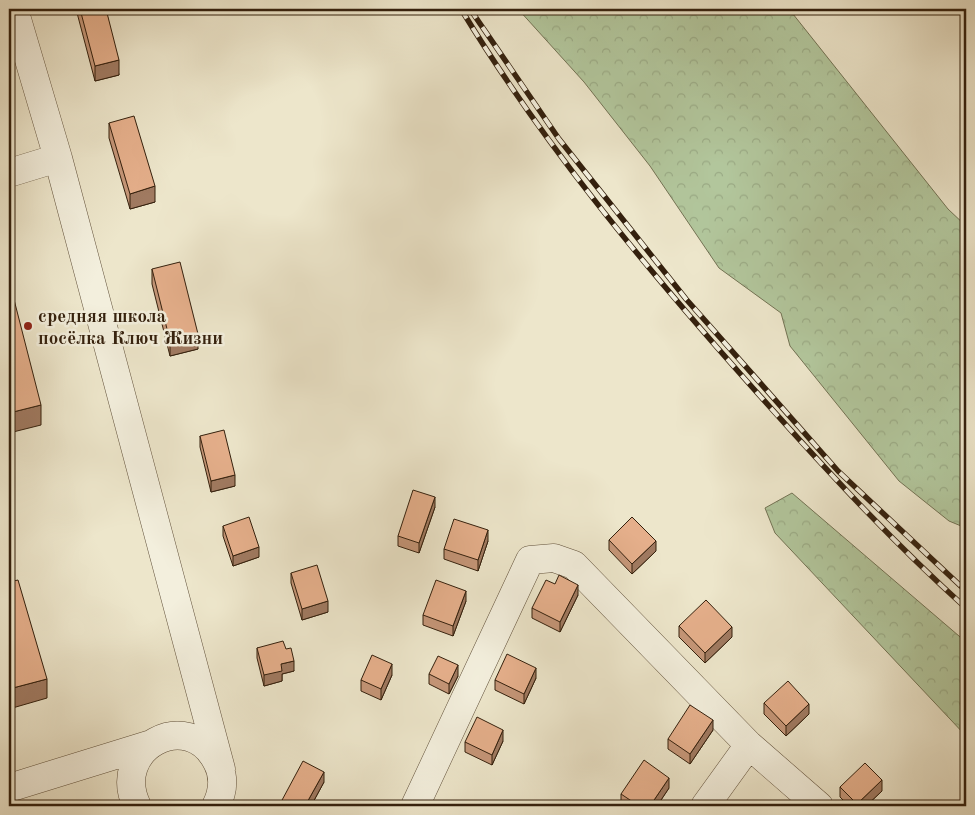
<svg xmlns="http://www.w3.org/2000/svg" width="975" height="815" viewBox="0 0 975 815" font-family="'Old Standard TT',serif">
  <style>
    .forest { fill: url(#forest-crowns); stroke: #737354 }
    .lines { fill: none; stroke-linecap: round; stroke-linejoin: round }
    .minor-casing { stroke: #62523c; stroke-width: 29 }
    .minor { stroke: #f3efdd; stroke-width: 28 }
    .rail-casing { stroke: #34200d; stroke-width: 5.5 }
    .rail { stroke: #f3efdd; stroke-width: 4; stroke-dasharray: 11; stroke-linecap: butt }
    .wall { fill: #c59678; stroke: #34200d }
    .shaded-wall { fill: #a07a61; stroke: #34200d }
    .building { fill: #e5af8b; stroke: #34200d }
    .poi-dot { fill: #8f2418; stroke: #f3efdd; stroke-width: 2 }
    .labels { text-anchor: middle; stroke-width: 5; stroke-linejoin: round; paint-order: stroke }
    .poi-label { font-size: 19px; font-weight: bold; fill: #34200d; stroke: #f3efdd; text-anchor: start }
  </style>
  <defs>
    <pattern id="forest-crowns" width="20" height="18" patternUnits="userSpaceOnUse" patternTransform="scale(1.25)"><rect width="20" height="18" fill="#b2c69c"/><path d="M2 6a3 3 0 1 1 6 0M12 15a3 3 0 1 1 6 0" fill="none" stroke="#9aaa85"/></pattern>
  </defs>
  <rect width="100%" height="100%" fill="#ede6cb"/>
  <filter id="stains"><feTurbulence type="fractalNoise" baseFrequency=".004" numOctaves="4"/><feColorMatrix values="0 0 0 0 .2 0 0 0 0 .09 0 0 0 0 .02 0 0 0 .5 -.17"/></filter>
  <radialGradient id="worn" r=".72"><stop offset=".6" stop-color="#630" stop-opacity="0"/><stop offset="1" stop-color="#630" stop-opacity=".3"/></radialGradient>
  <path class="forest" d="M518,9H789L948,209L966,226V528L949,521L899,481L790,346L781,313L719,268L650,166L584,82Z
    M792,493L966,642V736L775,533L765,508Z"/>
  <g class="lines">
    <defs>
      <path id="minor" d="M14,9L58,158L221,769
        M9,173L58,158
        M9,788L151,744
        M137,806C109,748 189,706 217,762C225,777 223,792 216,806
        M415,806L530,560L554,558L574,565L749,745L819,806
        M705,806L749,745"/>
    </defs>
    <use href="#minor" class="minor-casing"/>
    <use href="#minor" class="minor"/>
    <defs>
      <path id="rail" d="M461,9C541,141 642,263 744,378C815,458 887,537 966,608
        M470,9L559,139L686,299L838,471L966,591"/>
    </defs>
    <use href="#rail" class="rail-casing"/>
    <use href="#rail" class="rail"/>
  </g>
  <path class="wall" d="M76,9H106L119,75L95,81Z
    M109,123L155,202L130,209L109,138Z
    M152,269L198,349L170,356L152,284Z
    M200,436L235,486L211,492L200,447Z
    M435,507L419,553L398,546V536Z
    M223,526L259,557L233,566L223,536Z
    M609,540L656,551L632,574L609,550Z
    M488,541L478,571L444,559V549Z
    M291,573L328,612L302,620L291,583Z
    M578,595L560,632L532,618V608Z
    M466,601L453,636L423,625V615Z
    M679,626L732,637L705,663L679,637Z
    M257,648L286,649L294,671L282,674V681L264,686L257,658Z
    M429,674L458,676L449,694L429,684Z
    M392,675L381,700L361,691V680Z
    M536,678L524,704L495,690V680Z
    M764,703L809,714L786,736L764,714Z
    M713,730L690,764L668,749V739Z
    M503,741L492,765L465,752V742Z
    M324,782L311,806H281V802Z
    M840,787L882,791L866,806H849L840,797Z
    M669,788L657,806H624L621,804V794Z"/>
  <path class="shaded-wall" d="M119,60V75L95,81V66Z
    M155,186V202L130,209V194Z
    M198,334V349L170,356V341Z
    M41,405V425L9,433V413Z
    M235,475V486L211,492V481Z
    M435,497V507L419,553V543Z
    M488,530V541L478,571V560Z
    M656,541V551L632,574V564Z
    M259,547V557L233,566V556Z
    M578,585V595L560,632V622Z
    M466,591V601L453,636V626Z
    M328,601V612L302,620V609Z
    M732,627V637L705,663V653Z
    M294,661V671L282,674V681L264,686V675L281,664Z
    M392,664V675L381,700V689Z
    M458,665V676L449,694V684Z
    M536,668V678L524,704V694Z
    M47,679V698L9,709V689Z
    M809,704V714L786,736V726Z
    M713,720V730L690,764V754Z
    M503,730V741L492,765V755Z
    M324,772V782L311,806H305Z
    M669,778V788L657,806H650Z
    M882,780V791L866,806H857V804Z"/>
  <path class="building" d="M80,9H106L119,60L95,66Z
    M134,116L155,186L130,194L109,123Z
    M180,262L198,334L170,341L152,269Z
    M9,280L41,405L9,413Z
    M224,430L235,475L211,481L200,436Z
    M413,490L435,497L419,543L398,536Z
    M249,517L259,547L233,556L223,526Z
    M632,517L656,541L632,564L609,540Z
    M454,519L488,530L478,560L444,549Z
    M317,565L328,601L302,609L291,573Z
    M559,575L578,585L560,622L532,608L546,580L555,584Z
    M18,580L47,679L9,689V582Z
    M436,580L466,591L453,626L423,615Z
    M706,600L732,627L705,653L679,626Z
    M283,641L286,649L291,648L294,661L281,664L282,671L264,675L257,648Z
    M507,654L536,668L524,694L495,680Z
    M372,655L392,664L381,689L361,680Z
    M438,656L458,665L449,684L429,674Z
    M788,681L809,704L786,726L764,703Z
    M690,705L713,720L690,754L668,739Z
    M477,717L503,730L492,755L465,742Z
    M644,760L669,778L650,806H639L621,794Z
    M303,761L324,772L305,806H289L281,802Z
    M865,763L882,780L857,804L840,787Z"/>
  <circle class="poi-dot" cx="28" cy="326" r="5"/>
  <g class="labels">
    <g class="poi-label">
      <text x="38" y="322">средняя школа<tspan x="38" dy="22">посёлка Ключ Жизни</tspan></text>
    </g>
  </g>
  <rect width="975" height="815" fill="none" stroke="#ede6cb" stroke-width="30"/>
  <rect x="10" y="10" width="955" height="795" fill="none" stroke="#34200d" stroke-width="2.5"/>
  <rect x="15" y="15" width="945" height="785" fill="none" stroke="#34200d"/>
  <rect width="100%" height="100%" filter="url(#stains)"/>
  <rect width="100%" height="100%" fill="url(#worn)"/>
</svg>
